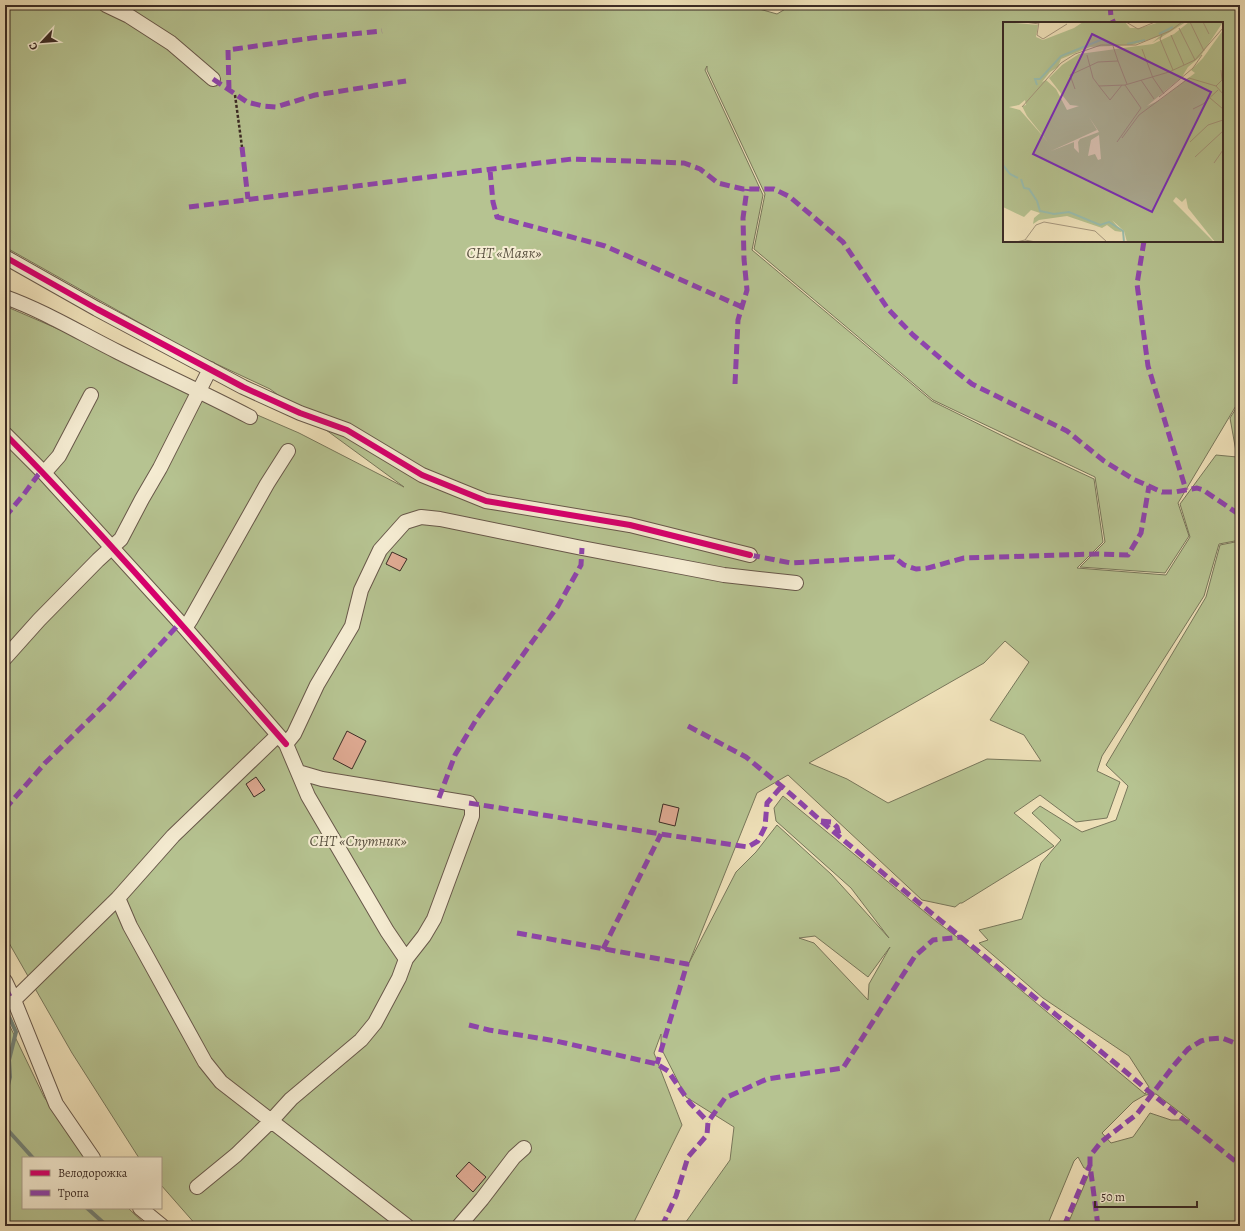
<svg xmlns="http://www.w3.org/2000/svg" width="1245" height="1231" viewBox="0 0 1245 1231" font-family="Alegreya,serif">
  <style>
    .green { fill: #b6c391; stroke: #78775b; fill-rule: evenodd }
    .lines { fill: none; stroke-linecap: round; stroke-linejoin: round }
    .stream { stroke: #748378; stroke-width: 4 }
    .building { fill: #e0ab94; stroke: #3b2b25 }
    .minor-casing { stroke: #68584a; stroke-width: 16 }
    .path { stroke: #3b2b25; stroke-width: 2.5; stroke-dasharray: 3 2; stroke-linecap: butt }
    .minor { stroke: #f5ecd2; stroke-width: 14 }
    .quiet { stroke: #8e44ad; stroke-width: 5; stroke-dasharray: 10 5; stroke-linecap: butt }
    .cycleway-casing { stroke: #f5ecd2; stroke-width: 8 }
    .cycleway { stroke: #d6006c; stroke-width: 6 }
    .labels { text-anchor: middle; stroke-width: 4; stroke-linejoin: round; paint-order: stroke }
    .park-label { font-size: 15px; font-style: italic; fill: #5a5140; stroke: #f5ecd2 }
    .inset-river { fill: none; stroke: #9abeaf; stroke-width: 2 }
    .inset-road { fill: none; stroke: #a7987e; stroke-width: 1 }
    .view { fill: #7b2cbf; fill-opacity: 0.15; stroke: #7b2cbf; stroke-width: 2 }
    .inset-edge { fill: none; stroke: #3b2b25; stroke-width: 2 }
  </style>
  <rect width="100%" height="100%" fill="#efe1b9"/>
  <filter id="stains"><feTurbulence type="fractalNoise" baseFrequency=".005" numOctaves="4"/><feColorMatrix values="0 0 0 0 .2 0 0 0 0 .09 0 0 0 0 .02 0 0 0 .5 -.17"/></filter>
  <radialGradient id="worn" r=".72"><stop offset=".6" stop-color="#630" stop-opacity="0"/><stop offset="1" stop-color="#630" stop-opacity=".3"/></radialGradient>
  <path class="green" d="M5,5H745L777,14L792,5H1240V399L1178,503L1189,536L1165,573L1080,567L1105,542L1095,477L933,400L754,249L765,194L707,70V66L705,70L763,195L752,250L932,401L1019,444L1094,479L1103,542L1077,568L1166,575L1190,537L1180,504L1216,455L1237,457L1230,418L1240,402V540L1219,544L1204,596L1102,756L1097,771L1120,782L1107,818L1076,822L1040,795L1014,813L1054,846L962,903H960L955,907L922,900L788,775L757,793L689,963L736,872L756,852L777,825L831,874L889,938L851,888L776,821L774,808L783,796L937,922L961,940L1145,1094L1149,1087L1129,1056L1043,998L979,943L988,940L979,930L1022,919L1041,863L1061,840L1032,813L1040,806L1082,832L1116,820L1128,786L1106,765L1206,597L1220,545L1240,541V1226H1067L1091,1169L1084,1168L1078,1157L1074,1161L1047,1226H683L730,1160L734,1127L686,1097L661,1048V1034L654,1053L682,1125L632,1226H197L161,1185V1158H139L72,1053L5,936V306L299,433L404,487L270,389L193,353L5,247ZM1004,23H1222V241H1004ZM1005,641L1029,662L990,720L1024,735L1041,761L987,759L888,803L847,779L809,763L984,663ZM815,936L868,977L890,947L869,984L868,1000L814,943L799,938ZM1156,1094L1190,1120H1171L1150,1113L1133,1137L1111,1143L1102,1133L1133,1102L1145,1095Z
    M5,1016L44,1097L88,1158H23V1208H128L147,1226H5Z"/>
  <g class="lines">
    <path class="stream" d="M5,1008L16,1032L9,1060L10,1077L5,1097
      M5,1127L33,1158
      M87,1208L107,1226"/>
  </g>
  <path class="building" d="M392,552L407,559L400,571L386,564Z
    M347,731L366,741L352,769L333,759Z
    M256,777L265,790L254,797L246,784Z
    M663,804L679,808L675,826L659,822Z
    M469,1162L486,1177L473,1192L456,1176Z"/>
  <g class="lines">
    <defs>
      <path id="minor" d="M106,5L129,16L171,43L213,79
        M5,257L97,309L243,387L300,413L347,430L422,475L486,501L630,525L750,555
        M5,297C44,311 80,333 118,352C162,374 206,394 250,417
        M5,434L44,473L185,628L286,744L308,796L387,931L406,959L399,978L375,1023L361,1040L291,1099L271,1121L236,1155L197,1187
        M44,473L59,456L91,395
        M185,628L191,619L267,484L288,451
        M5,658L39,620L98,560L121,539L142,499L160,468L210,369
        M278,735L173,836L118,898L130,926L205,1062L221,1082L407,1226
        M286,744L294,734L317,685L352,626L361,590L380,550L405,522L421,517L440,519L582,548L724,575L796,583
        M298,772L322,779L469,803L472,808V816L434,919L424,936L406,959
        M5,981L14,1000L56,1104L93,1158
        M14,1000L118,898
        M140,1208L162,1226
        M459,1226L482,1199L514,1157L524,1148"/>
    </defs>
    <use href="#minor" class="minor-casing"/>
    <path class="path" d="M235,95L242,147"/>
    <use href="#minor" class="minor"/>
    <path class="quiet" d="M1110,5L1111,17L1114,23
      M213,79L247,102L263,106L276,107L315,95L406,81
      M229,90L228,50L312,38L382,31
      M242,147L248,199
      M490,170L493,202L497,217L605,246L742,307
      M189,207L572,159L684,163L700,169L718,183L743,189H774L790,197L843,242L888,309L913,335L953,369L972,384L1067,431L1104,461L1133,479L1162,492H1175L1197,488L1203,490L1240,515
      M1144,241L1137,284L1148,366L1186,490
      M735,384L738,320L747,290L744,259L743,218L747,189
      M5,517L24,494L41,471
      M750,555L791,563L894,557L904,565L916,569L928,568L964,558L1096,554L1128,555L1141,533L1149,486
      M688,726L746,757L785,789L829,828L902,889L1126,1072L1152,1094L1240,1165
      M439,798L455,755L476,720L558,606L581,565L582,548
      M469,803L667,835L748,847L758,841L765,827L767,803L782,786
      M5,809L45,763L105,704L180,623
      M821,821L832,822L837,827L840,838
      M517,933L687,964L657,1064
      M603,949L661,834
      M5,996L11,993
      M469,1025L489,1030L556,1041L657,1064L668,1071L690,1103L708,1122
      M662,1226L676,1196L688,1157L707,1135L708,1122L725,1098L767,1079L843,1068L915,956L933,940L961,937
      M1064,1226L1090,1165
      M1098,1226L1090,1165V1156L1101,1142L1137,1114L1175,1064L1188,1049L1201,1041L1208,1039L1222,1038L1240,1045"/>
    <defs>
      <path id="cycleway" d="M5,257L97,309L243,387L300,413L347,430L422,475L486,501L630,525L750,555
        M5,434C103,533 194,639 286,744"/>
    </defs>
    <use href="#cycleway" class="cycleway-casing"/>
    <use href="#cycleway" class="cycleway"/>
  </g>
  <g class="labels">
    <g class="park-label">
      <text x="504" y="258">СНТ «Маяк»</text>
      <text x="358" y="846">СНТ «Спутник»</text>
    </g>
  </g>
  <g transform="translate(1003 22)">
    <rect width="220" height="220" fill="#efe1b9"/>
    <path d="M0,0L35,3L33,15L40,18L71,6L80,0H122L127,6H137L157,0H183L149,21L157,14L129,23L87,25L58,37L55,45L47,50L39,60L43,58L53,67L64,88L76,84L67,83L46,56L59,43L76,32L150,22L171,12L186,0H220L197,35L185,45L179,55L144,84L157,78L192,51L188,48L200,36L220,8V220H212L185,186L183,176L179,180L173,175L170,179L211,220H124L121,209L109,198L119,210L112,209L104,203L99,206L64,194L36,198L30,202L31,196L37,191L28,188L21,195L0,185ZM18,76L22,78L23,83L19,84L24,94L45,120L17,88L6,85L16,83L22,78ZM86,95L96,110L77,117L75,120L76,131L71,126V120L48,129L94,108ZM96,113L98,137L95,138L92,132L85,134L88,118Z" fill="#b6c391" fill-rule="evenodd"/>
    <path class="inset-river" d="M156,12L170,5M124,22L142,18M34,63L32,57H37L58,34L100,17L107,23M0,143L7,152L15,156M18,157L21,166L26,167L34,179L37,189L51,192L66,190L97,203L106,200L120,209L121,220"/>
    <path class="inset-road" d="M22,0L36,2M36,0L34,13L40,17L64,2M123,0L135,7L152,0M187,0L201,29M200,0L206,12M176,6L192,38M159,13L157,17L170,48M168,13L181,43M110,24L115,39M139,27L150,56L161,72M84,33L90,56L96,64L122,63L166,50L192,38L220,6M220,39V53M138,58L151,77M96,64L107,78L119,63M213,64L219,58L218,48M72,67L67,53L95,40L115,39L124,62M156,75L190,46L199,33M207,76L220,87M19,85L58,41L72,32L98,23H133L167,9L179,0M190,87L200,82L215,68M119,116L136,93L186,56L213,64L220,72M114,120L138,86L122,63M187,120L205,103L220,98M192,135L220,109M211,141L220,128M22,218L33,203L41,200L92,209L104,220M13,220L22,218L33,220"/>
    <path class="view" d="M89,12L208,70L149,190L30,132Z"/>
    <rect width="220" height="220" class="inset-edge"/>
  </g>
  <rect width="1245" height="1231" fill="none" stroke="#efe1b9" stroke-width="20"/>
  <rect x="6" y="6" width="1233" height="1219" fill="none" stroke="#3b2b25" stroke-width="2"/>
  <rect x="10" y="10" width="1225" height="1211" fill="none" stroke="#3b2b25"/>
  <rect x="22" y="1157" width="140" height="52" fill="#f5ecd2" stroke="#ab9f8d"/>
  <rect x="30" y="1170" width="20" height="6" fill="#d6006c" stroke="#ab9f8d"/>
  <text x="58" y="1177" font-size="12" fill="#3b2b25">Велодорожка</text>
  <rect x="30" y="1190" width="20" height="6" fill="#8e44ad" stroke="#ab9f8d"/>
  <text x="58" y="1197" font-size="12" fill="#3b2b25">Тропа</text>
  <g transform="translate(42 42) rotate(244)" stroke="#f5ecd2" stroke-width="3" paint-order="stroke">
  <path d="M0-3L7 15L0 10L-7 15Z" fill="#3b2b25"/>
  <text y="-6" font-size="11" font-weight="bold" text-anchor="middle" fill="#3b2b25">С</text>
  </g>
  <path d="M1095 1201v6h102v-6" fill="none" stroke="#3b2b25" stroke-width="2"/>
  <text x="1101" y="1201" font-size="12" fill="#3b2b25" stroke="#f5ecd2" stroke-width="3" paint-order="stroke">50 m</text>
  <rect width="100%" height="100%" filter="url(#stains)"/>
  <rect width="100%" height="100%" fill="url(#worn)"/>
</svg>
